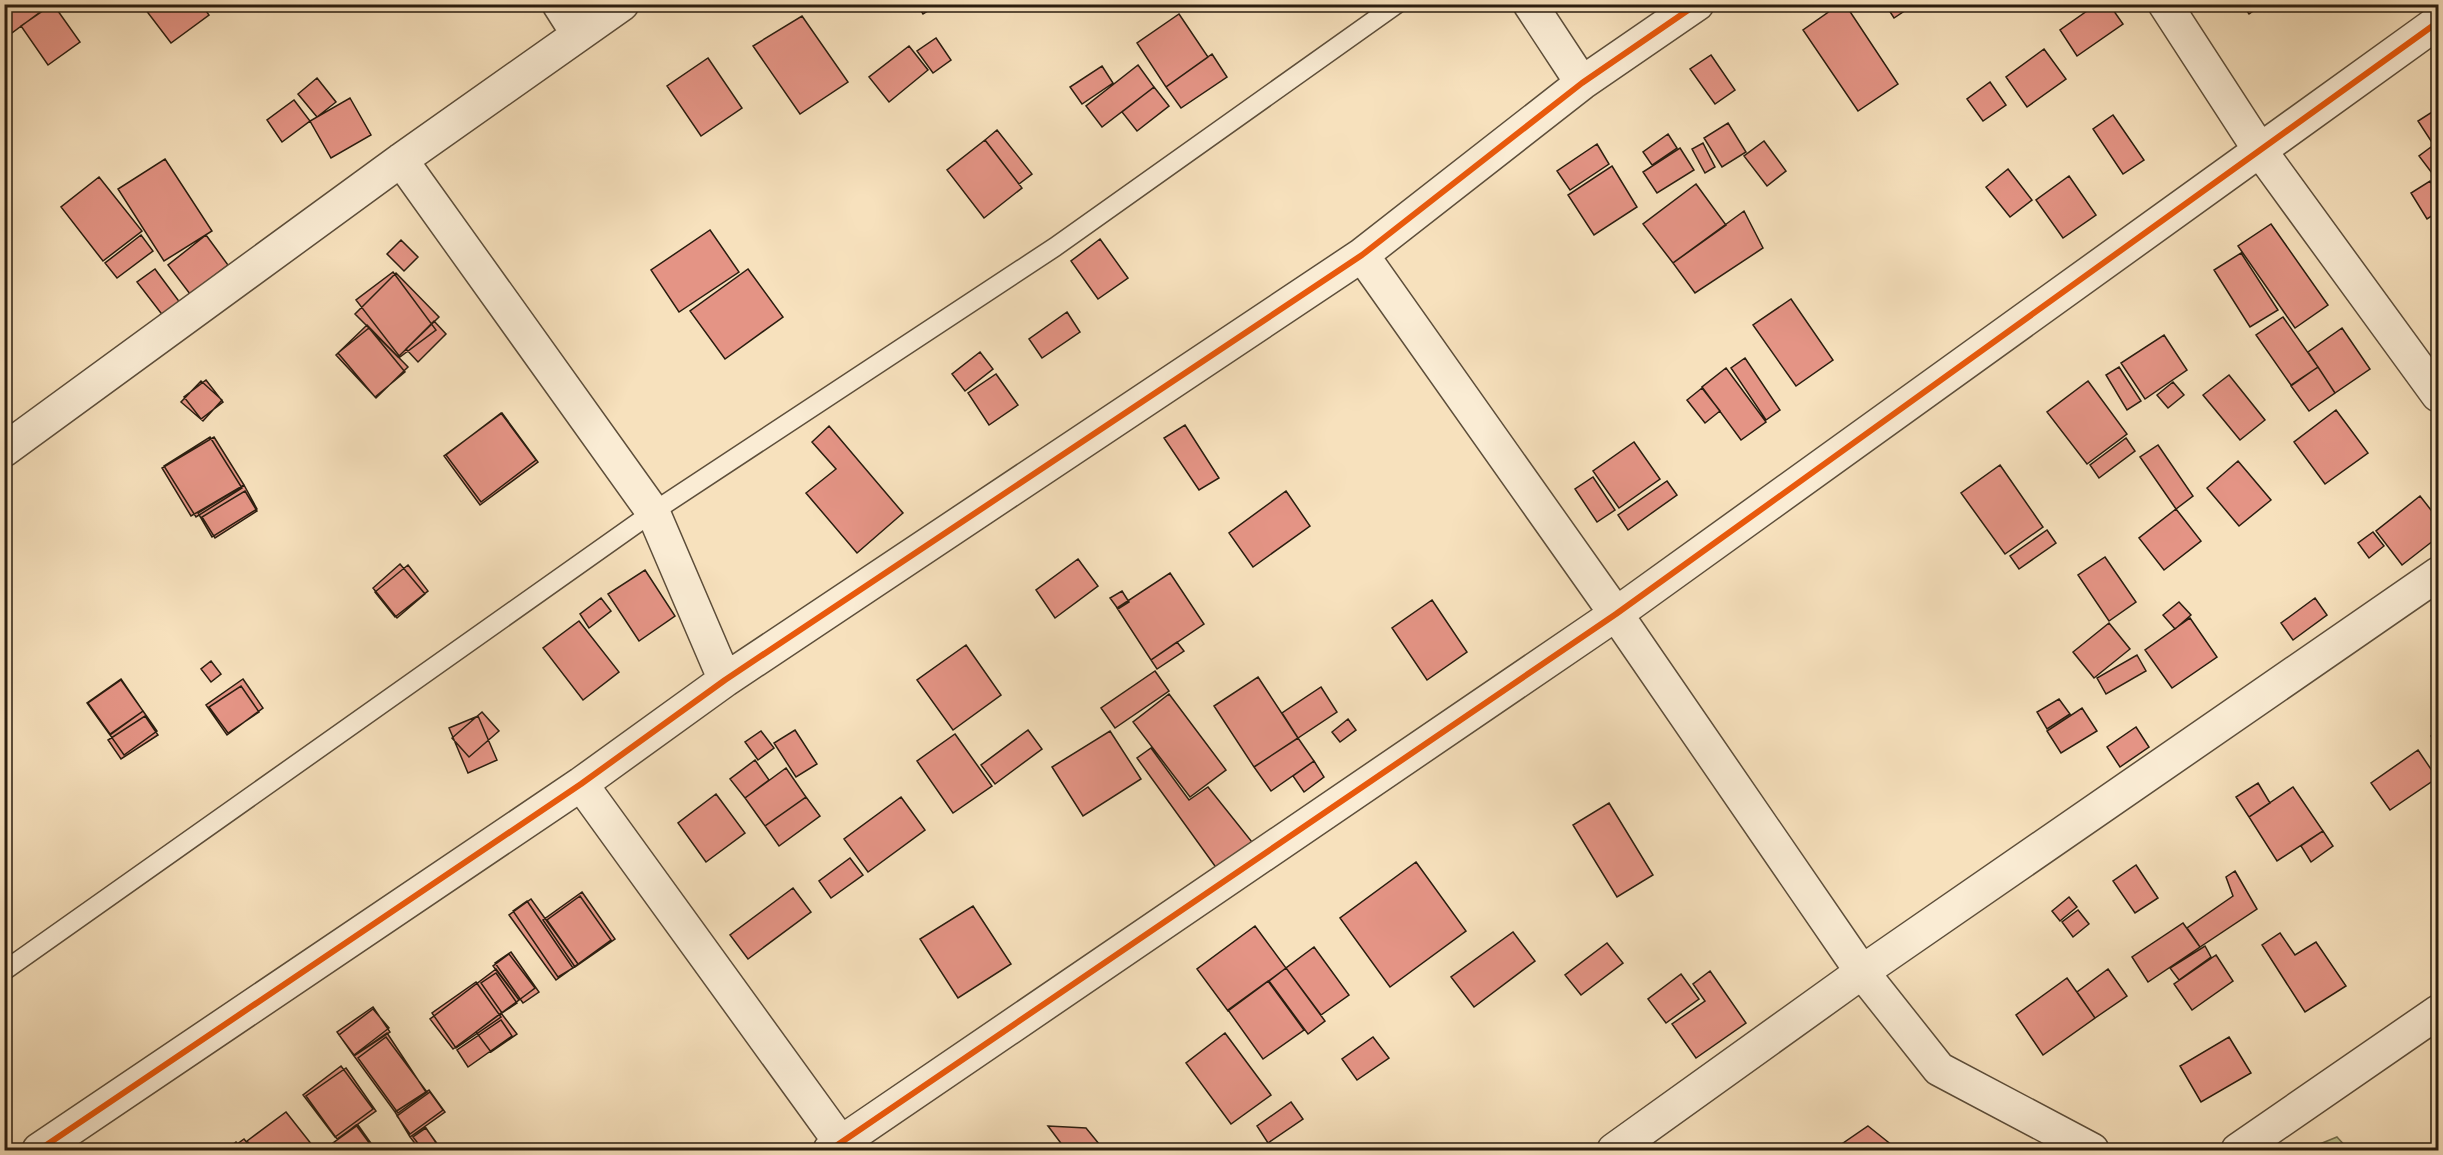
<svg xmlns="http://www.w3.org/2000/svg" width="2443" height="1155" viewBox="0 0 2443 1155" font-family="'IM FELL DW Pica',serif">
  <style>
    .green { fill: #bec28f; stroke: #74704f; stroke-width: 1.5 }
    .building { fill: #e49485; stroke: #2a1d0f; stroke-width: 1.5 }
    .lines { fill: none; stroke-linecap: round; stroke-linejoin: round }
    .service-casing { stroke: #5d4e3a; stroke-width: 21 }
    .minor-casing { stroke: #5d4e3a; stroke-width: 36 }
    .service { stroke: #faecd4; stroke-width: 18 }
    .minor { stroke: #faecd4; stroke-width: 33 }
    .cycleway-casing { stroke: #faecd4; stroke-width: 10 }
    .cycleway { stroke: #e8590c; stroke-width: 6 }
  </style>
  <rect width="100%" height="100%" fill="#f7e1bd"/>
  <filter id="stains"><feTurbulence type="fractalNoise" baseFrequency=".00333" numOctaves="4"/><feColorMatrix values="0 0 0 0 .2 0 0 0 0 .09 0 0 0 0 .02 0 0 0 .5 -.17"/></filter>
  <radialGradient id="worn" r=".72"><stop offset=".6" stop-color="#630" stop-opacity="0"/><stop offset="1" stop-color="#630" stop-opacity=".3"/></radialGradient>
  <path class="green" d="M2337,1137L2349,1150H2305Z"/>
  <path class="building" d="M4,4H51L5,38Z
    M53,4L80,42L48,65L21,26Z
    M201,4L209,15L171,43L142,5Z
    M917,4H939L923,14Z
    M1840,4H1845L1898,84L1858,111L1803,30Z
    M1885,4H1915L1894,18Z
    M2097,4H2109L2123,24L2077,56L2060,30Z
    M2242,4H2263L2249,14Z
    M1179,14L1208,57L1166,87L1137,43Z
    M802,16L848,82L800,114L753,46Z
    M936,38L951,60L933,73L917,51Z
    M909,46L928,70L889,102L869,77Z
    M2044,49L2066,79L2027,107L2006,77Z
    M1212,54L1227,77L1181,108L1166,87Z
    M1711,55L1735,90L1715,104L1690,69Z
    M708,58L742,108L701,136L667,86Z
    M1138,65L1154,87L1102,127L1086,106Z
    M1102,66L1113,83L1082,104L1070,87Z
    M317,78L336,102L317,117L298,94Z
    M1990,82L2006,105L1983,121L1967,99Z
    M1154,87L1169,106L1137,131L1122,112Z
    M350,98L371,135L331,158L310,121Z
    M294,100L310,121L282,142L267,120Z
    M2432,112L2438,123V141L2433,144L2418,121Z
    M2113,115L2144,160L2123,174L2093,129Z
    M1728,123L1746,152L1722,167L1704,138Z
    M997,130L1032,174L1019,184L985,140Z
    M1668,134L1677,148L1652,165L1643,152Z
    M985,140L1022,188L984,218L947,170Z
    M1764,141L1786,171L1767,186L1744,156Z
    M1703,143L1715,167L1705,173L1692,149Z
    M1597,144L1609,164L1570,190L1557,171Z
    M2438,145V157L2433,149Z
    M2431,147L2438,158V181L2419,156Z
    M1680,148L1694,170L1657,193L1643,172Z
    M165,159L212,231L164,261L118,189Z
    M1612,166L1637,207L1594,235L1568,195Z
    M2008,169L2032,200L2010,217L1986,187Z
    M2069,176L2096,215L2063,238L2036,200Z
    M99,177L142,231L103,261L61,207Z
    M2430,181L2438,195V212L2427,219L2411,193Z
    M1696,184L1726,225L1673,263L1643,224Z
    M1744,211L1763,248L1695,293L1673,263Z
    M2271,224L2328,305L2295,328L2238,246Z
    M710,230L739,272L679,312L651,270Z
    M141,235L153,251L117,278L105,263Z
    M206,235L228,265L190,294L168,265Z
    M1100,239L1128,278L1098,299L1071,261Z
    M401,240L418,257L404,271L387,254Z
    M2241,253L2278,310L2250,327L2214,270Z
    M155,269L181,304L164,317L137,282Z
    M748,269L783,317L725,359L690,311Z
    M393,272L436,330L400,357L356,300Z
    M396,273L439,317L398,357L355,314Z
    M1791,299L1833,360L1796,386L1753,325Z
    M1067,312L1080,332L1042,358L1029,339Z
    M2283,317L2318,367L2291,385L2256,335Z
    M434,321L446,334L418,362L406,349Z
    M367,325L408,367L376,398L336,355Z
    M369,328L405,372L375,397L338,353Z
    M2342,328L2370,369L2335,393L2308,352Z
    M2164,335L2187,370L2145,399L2121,363Z
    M980,352L993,369L965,391L952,374Z
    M1745,358L1780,410L1766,420L1731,368Z
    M2119,367L2141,401L2127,410L2106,375Z
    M2318,367L2335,393L2309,411L2291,386Z
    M1726,368L1766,422L1741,440L1702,387Z
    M996,374L1018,405L989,425L968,393Z
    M2229,375L2265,420L2240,440L2203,395Z
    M206,380L223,402L201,419L184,397Z
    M201,381L222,400L203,421L181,402Z
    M2088,381L2127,434L2087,464L2047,412Z
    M2173,382L2184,395L2168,408L2157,395Z
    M1702,388L1720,411L1705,423L1687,400Z
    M2336,410L2368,453L2325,484L2294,442Z
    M501,413L536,460L481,502L446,455Z
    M502,413L538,462L480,505L444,456Z
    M1185,425L1219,478L1199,490L1164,438Z
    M829,426L903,513L857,553L806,493L836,469L812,442Z
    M210,437L242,488L196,517L164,466Z
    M214,437L244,485L191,516L162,468Z
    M2126,438L2135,451L2099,478L2090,465Z
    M1634,442L1660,479L1619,508L1593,471Z
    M2158,445L2193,496L2176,509L2140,457Z
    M2238,461L2271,500L2239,526L2207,488Z
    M2000,465L2043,527L2005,554L1961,493Z
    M1593,477L1615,510L1597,522L1575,489Z
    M1667,481L1677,495L1628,530L1618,515Z
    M244,485L257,509L212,537L198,513Z
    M245,491L257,511L215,538L202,517Z
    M1286,491L1310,526L1253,567L1229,533Z
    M2420,496L2438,519V537L2402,565L2376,531Z
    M2176,509L2201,541L2164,570L2139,538Z
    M2047,530L2056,543L2019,569L2010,556Z
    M2373,532L2384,546L2369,558L2358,543Z
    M2105,557L2136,602L2109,621L2078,575Z
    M1078,559L1098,586L1055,618L1036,590Z
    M400,564L425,594L397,618L373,588Z
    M408,565L428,591L395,617L375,592Z
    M645,570L675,616L639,641L608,594Z
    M1170,573L1204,624L1151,660L1117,608Z
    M1122,591L1129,602L1118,609L1110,598Z
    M601,598L611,611L589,628L580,614Z
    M2315,598L2327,615L2293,640L2281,623Z
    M1432,600L1467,652L1427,680L1392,628Z
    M2179,602L2191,615L2175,629L2163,615Z
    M2190,618L2217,657L2172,688L2145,650Z
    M579,621L619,672L583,700L543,648Z
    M2109,623L2130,649L2094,678L2073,652Z
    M1177,642L1184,651L1157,669L1151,660Z
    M966,645L1001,695L953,730L917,680Z
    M2137,655L2146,671L2106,694L2097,678Z
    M211,661L221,674L211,682L201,669Z
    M1155,671L1169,691L1115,728L1101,708Z
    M1258,677L1298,738L1254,767L1214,706Z
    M121,679L143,711L110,735L87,703Z
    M243,679L263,708L227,735L206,705Z
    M121,680L143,711L110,734L88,703Z
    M241,686L259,712L228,733L209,707Z
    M1321,687L1337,712L1298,738L1282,713Z
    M1169,694L1226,770L1190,797L1133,722Z
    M2059,699L2070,714L2047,729L2037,712Z
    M2082,708L2097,731L2061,753L2047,731Z
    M143,711L157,731L124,755L110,735Z
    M482,712L499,731L469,757L452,738Z
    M145,716L158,735L121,759L108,740Z
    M478,716L497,760L468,773L449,728Z
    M1348,719L1356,730L1340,742L1332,732Z
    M2136,727L2149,747L2120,767L2107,747Z
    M795,730L817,764L796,777L774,743Z
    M1028,730L1042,749L995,784L981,765Z
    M761,731L774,748L758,760L745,742Z
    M1110,731L1141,779L1083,816L1052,767Z
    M2438,731V747L2431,736Z
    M955,734L992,786L953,813L917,761Z
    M1298,738L1314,761L1271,791L1254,767Z
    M1151,748L1189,800L1208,787L1256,847L1220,873L1137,758Z
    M2418,750L2437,778L2390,810L2371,783Z
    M755,760L769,780L745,798L730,779Z
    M1314,761L1324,777L1304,792L1293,776Z
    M786,768L806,797L765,826L745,798Z
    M2258,783L2270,803L2249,817L2236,797Z
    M2293,787L2323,831L2277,861L2249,817Z
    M716,794L745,833L706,862L678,823Z
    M806,797L820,816L779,846L765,826Z
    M901,797L925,830L868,872L844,839Z
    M1609,803L1653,875L1617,897L1573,825Z
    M2323,831L2333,846L2311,862L2301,846Z
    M850,858L863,875L831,898L819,881Z
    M1416,862L1466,931L1390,987L1340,918Z
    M2136,865L2158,898L2135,913L2113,881Z
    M2235,871L2257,909L2200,947L2187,928L2233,896L2226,877Z
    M793,888L811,912L748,959L730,935Z
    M582,892L615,939L575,967L543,920Z
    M580,896L611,940L578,964L547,920Z
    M2069,897L2077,907L2060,921L2052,911Z
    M531,899L578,964L556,980L509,915Z
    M527,901L573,968L558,977L513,911Z
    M973,906L1011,964L958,998L920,939Z
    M2078,910L2089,924L2073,937L2062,922Z
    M2183,923L2200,947L2148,982L2132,957Z
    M1255,926L1286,968L1228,1011L1197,969Z
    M1513,932L1535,961L1474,1007L1451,977Z
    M2280,933L2295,955L2316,942L2346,986L2305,1012L2262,945Z
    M1607,943L1623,963L1581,995L1565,975Z
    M2205,946L2211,957L2179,980L2170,968Z
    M1314,947L1349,995L1321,1015L1286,968Z
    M511,952L539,992L523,1003L495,963Z
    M509,954L535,988L519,1000L493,966Z
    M2216,955L2233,981L2192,1010L2174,984Z
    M1286,968L1325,1021L1308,1034L1269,981Z
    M496,969L519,1000L453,1049L430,1019Z
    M2108,969L2127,996L2095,1018L2077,992Z
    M1710,971L1746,1023L1696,1058L1672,1024L1705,1001L1693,984Z
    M496,973L517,1003L502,1013L481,983Z
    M1681,974L1699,999L1666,1023L1648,999Z
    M2067,978L2095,1018L2043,1055L2016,1015Z
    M1268,981L1304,1030L1263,1059L1228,1010Z
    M476,982L501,1017L456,1048L432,1013Z
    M373,1007L390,1032L354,1056L337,1032Z
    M373,1009L389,1028L354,1055L339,1035Z
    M501,1013L517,1034L491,1052L476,1032Z
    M501,1020L512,1036L468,1067L457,1050Z
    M387,1033L426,1092L395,1112L354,1056Z
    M1225,1033L1271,1095L1231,1124L1186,1063Z
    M386,1037L427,1092L398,1113L358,1058Z
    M1373,1037L1389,1058L1357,1080L1342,1059Z
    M2229,1037L2251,1073L2201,1102L2180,1066Z
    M341,1066L373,1109L335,1137L303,1095Z
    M346,1068L376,1111L337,1139L306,1096Z
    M429,1090L445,1112L410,1137L395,1112Z
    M430,1092L443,1110L410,1134L397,1116Z
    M1291,1102L1303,1119L1268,1143L1257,1126Z
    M286,1112L316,1150H255L247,1141Z
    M356,1125L373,1148L370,1150H337L332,1144Z
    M358,1125L373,1146L367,1150H338L333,1143Z
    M1048,1126L1086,1128L1104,1150H1066Z
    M1868,1126L1898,1150H1833Z
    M425,1127L441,1149L439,1150H420L410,1137Z
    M426,1128L441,1150H423L413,1137Z
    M244,1139L253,1150H229Z
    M236,1142L243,1150H226Z
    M1053,1145L1057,1150H1045Z"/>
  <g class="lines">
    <defs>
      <path id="service" d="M4,971L653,512L1055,247L1397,4"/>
      <path id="minor" d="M559,4L578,34
        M1530,4L1582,83
        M2165,4L2261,152L2438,395
        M401,160L653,512L725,680
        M1362,255L1616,614L1862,972L1939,1069L2092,1150
        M4,450L401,160L622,4
        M581,784L846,1150
        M39,1150L581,784L725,680L1362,255L1582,83L1697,4
        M830,1150L1616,614L2438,22
        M1614,1150L1862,972L2438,574
        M2238,1150L2438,1012"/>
    </defs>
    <use href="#service" class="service-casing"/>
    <use href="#minor" class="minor-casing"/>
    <use href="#service" class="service"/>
    <use href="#minor" class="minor"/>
    <defs>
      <path id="cycleway" d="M39,1150L581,784L725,680L1362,255L1582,83L1697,4
        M830,1150L1616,614L2438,22"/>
    </defs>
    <use href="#cycleway" class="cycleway-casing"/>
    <use href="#cycleway" class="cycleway"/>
  </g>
  <rect width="2443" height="1155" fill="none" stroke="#f7e1bd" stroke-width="24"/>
  <rect x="6" y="6" width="2431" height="1143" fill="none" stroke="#2a1d0f" stroke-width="3"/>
  <rect x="12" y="12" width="2419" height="1131" fill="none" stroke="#2a1d0f" stroke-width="1.5"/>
  <rect width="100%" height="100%" filter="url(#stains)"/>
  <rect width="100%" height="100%" fill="url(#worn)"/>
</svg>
